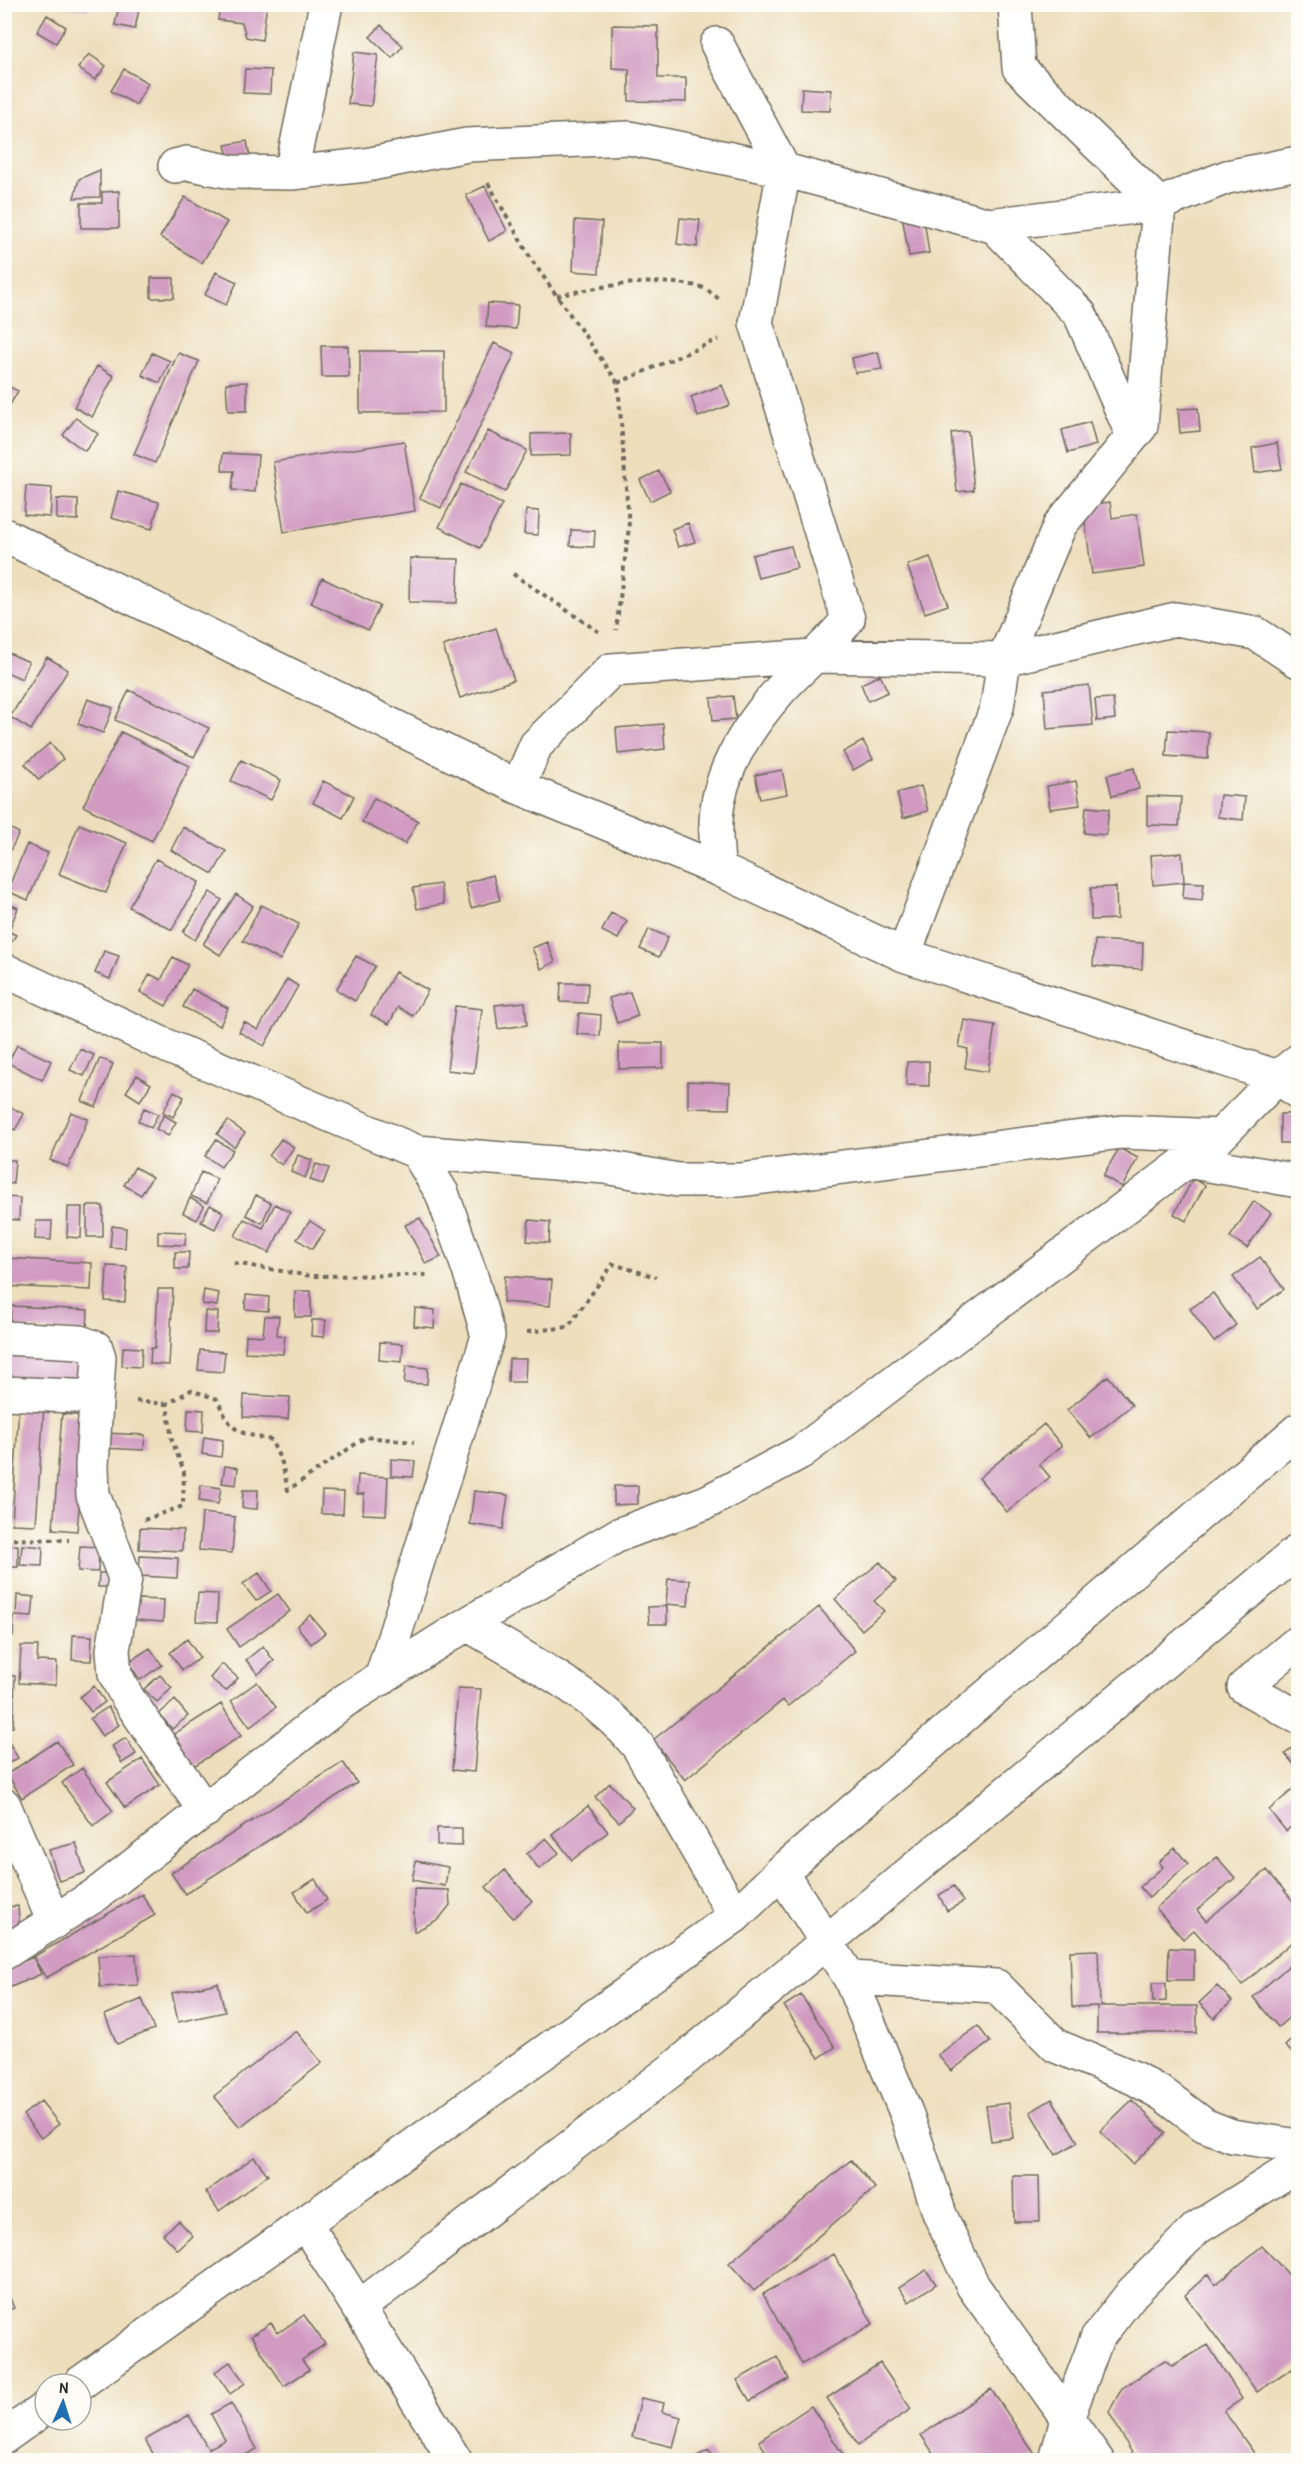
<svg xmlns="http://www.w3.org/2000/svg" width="1303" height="2465" viewBox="0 0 1303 2465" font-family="'Patrick Hand',sans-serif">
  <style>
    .building { fill: #d09ac1 }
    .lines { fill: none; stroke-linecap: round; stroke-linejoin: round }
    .minor-casing { stroke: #6f6a5e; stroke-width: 36 }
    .tertiary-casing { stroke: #6f6a5e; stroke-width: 36 }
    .path { stroke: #6f6a5e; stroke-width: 4; stroke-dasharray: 4.5 4.5; stroke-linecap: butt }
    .minor { stroke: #fff; stroke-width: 33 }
    .tertiary { stroke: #fff; stroke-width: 33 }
  </style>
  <rect width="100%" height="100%" fill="#fdfcf7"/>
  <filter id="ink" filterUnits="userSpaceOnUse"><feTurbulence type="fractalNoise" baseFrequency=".0167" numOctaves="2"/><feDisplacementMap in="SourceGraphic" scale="12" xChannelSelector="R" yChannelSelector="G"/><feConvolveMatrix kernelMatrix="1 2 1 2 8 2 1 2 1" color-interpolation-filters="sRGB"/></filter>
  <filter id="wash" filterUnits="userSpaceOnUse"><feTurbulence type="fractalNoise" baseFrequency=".008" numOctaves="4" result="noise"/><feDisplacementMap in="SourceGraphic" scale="24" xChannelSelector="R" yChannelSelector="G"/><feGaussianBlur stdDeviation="1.35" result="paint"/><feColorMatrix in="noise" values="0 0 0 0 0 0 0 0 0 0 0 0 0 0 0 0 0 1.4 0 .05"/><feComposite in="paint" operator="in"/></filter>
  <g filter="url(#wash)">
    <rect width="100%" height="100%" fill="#eddebc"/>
    <g id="blocks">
      <path class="building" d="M49,4H89L88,10Z
        M119,4H140L135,29L115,25Z
        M220,4H267L262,40L246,37L242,23L218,20Z
        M449,4H486V9Z
        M47,15L66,27L56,43L37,32Z
        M381,25L403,46L392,58L370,37Z
        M612,25L658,26V78H686V102L629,101V69L612,68Z
        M354,52L378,55L371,106L348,104Z
        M89,54L106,66L95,80L78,68Z
        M124,69L148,83L136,105L111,91Z
        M245,69L271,70L270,94L243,93Z
        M802,88L831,90L830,111L801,110Z
        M247,141L250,157L229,161L225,145Z
        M100,170V197L74,198L79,179Z
        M485,186L507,231L489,241L466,195Z
        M119,191V228H81V203H102V192Z
        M4,193H11L10,218H4Z
        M185,197L227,222L202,263L160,237Z
        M923,212L929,253L909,256L902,216Z
        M680,218L700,220L697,247L677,244Z
        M575,220L602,222L599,273L573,271Z
        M216,272L237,282L226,305L205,295Z
        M151,278H174V298H151Z
        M488,303L518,305L516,329L486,327Z
        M494,343L515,353L441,508L420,498Z
        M321,346H348L349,377H322Z
        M360,351H444V412L360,413Z
        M878,352L882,369L855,373L852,358Z
        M152,353L170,361L160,383L142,375Z
        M178,353L199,361L155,463L134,454Z
        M97,366L114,376L92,417L74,407Z
        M247,382V411H228L226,383Z
        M4,384L18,391L4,415Z
        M722,385L730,405L698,417L691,397Z
        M1198,408L1200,431L1180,433L1178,409Z
        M76,418L98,434L85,451L63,435Z
        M1090,422L1096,445L1068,453L1062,430Z
        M488,431L527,450L505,492L466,472Z
        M968,431L974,490L957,492L951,433Z
        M571,433V455L531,456V434Z
        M404,441L415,511L284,532L273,462Z
        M1277,443L1282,469L1255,473L1252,448Z
        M223,453L258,455L255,492L232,490L234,471H222Z
        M659,471L670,491L650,501L640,480Z
        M461,484L502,504L480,548L439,527Z
        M26,486L52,488L50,517L24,515Z
        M118,491L159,502L152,529L111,518Z
        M57,499L78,500V520L57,519Z
        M1110,502L1112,518L1137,514L1144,567L1092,574L1083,506Z
        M526,510L539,511L538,535L524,534Z
        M688,523L695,542L678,547L672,529Z
        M571,530L595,531L594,547L570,546Z
        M791,546L797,568L758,578L752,555Z
        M930,557L948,605L925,613L907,565Z
        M410,558L459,559L457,603L409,602Z
        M322,578L380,606L368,630L311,603Z
        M496,628L514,680L460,698L443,646Z
        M4,651L29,662L22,679L4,671Z
        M47,657L68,670L31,730L10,717Z
        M880,675L888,692L868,701L861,684Z
        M1089,685L1093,725L1047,729L1044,690Z
        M129,690L209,728L194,757L115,720Z
        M733,696L736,719L713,721L711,698Z
        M1113,698L1115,719L1097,721L1095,699Z
        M88,699L113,708L103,733L78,724Z
        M663,724L665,749L618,754L616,728Z
        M1168,730L1209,732L1208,759L1166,756Z
        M121,732L190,766L152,841L83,806Z
        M863,741L873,759L853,770L843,752Z
        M50,743L63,759L39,780L25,764Z
        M241,760L281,780L271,800L231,781Z
        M1134,768L1139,789L1112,796L1107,775Z
        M782,770L787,794L760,799L755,775Z
        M323,781L354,796L343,818L313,803Z
        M1076,781L1080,805L1050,809L1047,786Z
        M921,786L928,811L903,818L897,793Z
        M1220,795L1245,797L1243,820L1218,817Z
        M1147,796L1181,797L1179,826L1147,825Z
        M374,798L418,821L405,844L362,822Z
        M1086,807L1109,809L1106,835L1084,833Z
        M79,824L127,843L106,893L59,874Z
        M4,825L19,833L4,863Z
        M183,827L226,851L213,874L171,850Z
        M27,844L48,853L28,900L7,891Z
        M1182,853L1184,882L1204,883L1202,900L1183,898L1184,882L1153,885L1151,855Z
        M156,859L199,882L172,930L129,907Z
        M493,875L500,900L471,908L465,883Z
        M440,884L444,904L417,909L413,888Z
        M1116,887L1117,919L1091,920V888Z
        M210,892L222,900L195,940L183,932Z
        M236,894L253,906L220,955L203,944Z
        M4,902L18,908L10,928L4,925Z
        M261,905L299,924L280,960L243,941Z
        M611,913L627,921L618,939L602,931Z
        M4,929L16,935L10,944L4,941Z
        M649,929L668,937L659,957L640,949Z
        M1095,940L1143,943L1142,969L1093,966Z
        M547,942L555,962L541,969L532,948Z
        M104,951L119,956L110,979L95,973Z
        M356,956L375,966L355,1001L336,990Z
        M173,957L188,965L166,1006L140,992L150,974L161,980Z
        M395,972L428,990L413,1016L398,1007L389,1024L371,1015Z
        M287,979L298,986L264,1046L239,1032L244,1022L258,1030Z
        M561,983H588L587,1003L560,1002Z
        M192,989L228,1008L220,1026L183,1007Z
        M630,992L638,1016L617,1023L609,998Z
        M525,1002L527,1025L498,1029L495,1005Z
        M455,1006L482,1009L474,1073L447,1070Z
        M579,1013L601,1015L600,1036L577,1034Z
        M964,1020L995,1025L988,1072L965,1068L968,1049L959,1047Z
        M619,1043H663V1068L619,1069Z
        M17,1045L51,1061L42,1080L8,1063Z
        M80,1049L94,1055L84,1076L70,1070Z
        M100,1058L113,1064L96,1107L82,1101Z
        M929,1061V1086L906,1085L907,1062Z
        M137,1075L151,1084L140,1101L126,1092Z
        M688,1081L730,1083L729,1109L688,1108Z
        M174,1091L184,1097L173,1117L163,1112Z
        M9,1106L24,1114L15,1130L4,1124V1114Z
        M144,1108L158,1114L151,1128L138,1121Z
        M71,1112L88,1119L68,1167L50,1160Z
        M1280,1114H1298V1143H1280Z
        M164,1115L176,1122L168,1136L156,1129Z
        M228,1121L245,1133L234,1147L217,1134Z
        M281,1139L294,1147L282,1165L269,1156Z
        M216,1140L233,1150L221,1167L205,1156Z
        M1119,1148L1138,1158L1122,1187L1103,1176Z
        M298,1155L312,1160L305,1178L291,1172Z
        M4,1160H15L13,1184L4,1183Z
        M316,1164L329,1168L323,1184L310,1180Z
        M135,1167L152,1177L141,1195L124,1185Z
        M201,1172L217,1179L207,1203L191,1196Z
        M1193,1179L1205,1185L1186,1221L1174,1214Z
        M256,1195L271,1203L262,1223L246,1215Z
        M4,1197L20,1198L19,1220L4,1219Z
        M190,1198L204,1206L197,1220L183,1213Z
        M1254,1201L1271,1213L1247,1248L1230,1237Z
        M275,1204L290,1212L269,1253L235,1236L244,1219L263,1228Z
        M210,1205L223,1212L215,1229L201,1222Z
        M87,1206H103V1237H87Z
        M68,1207H82L81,1238L67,1237Z
        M420,1218L441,1257L426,1264L405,1225Z
        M529,1220L550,1222L549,1243L527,1241Z
        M36,1221H52L51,1240L35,1239Z
        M310,1221L325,1231L312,1249L297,1239Z
        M112,1226L126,1228L125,1248L110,1247Z
        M158,1231L186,1232L185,1245L158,1244Z
        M175,1252H189L188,1269H175Z
        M1260,1257L1284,1289L1257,1309L1233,1277Z
        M4,1258L92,1263L91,1290L4,1286Z
        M107,1266L127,1267L125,1302L105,1301Z
        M505,1276L552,1280L550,1306L503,1302Z
        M158,1289H173L169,1365L150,1364L151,1348H155Z
        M204,1290L219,1293L217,1306L202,1304Z
        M295,1291H311V1317H295Z
        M1213,1293L1236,1325L1214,1342L1190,1309Z
        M246,1295L269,1297L268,1311L245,1309Z
        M11,1306L88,1310L87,1332L10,1328Z
        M415,1308L435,1310L434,1328L414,1326Z
        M205,1311L218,1312L217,1333H204Z
        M265,1316H279L277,1335L285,1336L283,1354L245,1352L246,1335L263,1336Z
        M312,1320H326L324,1337L311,1336Z
        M380,1342L403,1344L402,1362L379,1360Z
        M123,1347L142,1348L141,1367L122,1366Z
        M200,1350L225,1352L223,1372L198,1370Z
        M4,1352L87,1357L85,1384L4,1380Z
        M509,1359H526L525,1382H508Z
        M406,1366L428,1368L427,1384L404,1383Z
        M1108,1376L1132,1405L1091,1438L1067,1410Z
        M244,1395L290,1397L288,1419L243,1417Z
        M19,1404L44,1406L36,1525L12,1524Z
        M188,1409L204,1410L203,1432L187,1431Z
        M62,1414L87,1416L77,1531L53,1529Z
        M1044,1424L1062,1446L1039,1464L1050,1477L1007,1512L979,1478Z
        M103,1433L145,1435L144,1450L102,1448Z
        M204,1437L223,1440L221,1457L202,1454Z
        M391,1459L415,1461L413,1477L391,1476Z
        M225,1466L238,1468L236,1485L222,1483Z
        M358,1475L388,1477L386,1515L363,1514L364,1494H357Z
        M201,1485L221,1488L218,1504L199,1501Z
        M614,1486H638V1504L614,1505Z
        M243,1490H258L257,1509L242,1508Z
        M322,1491L344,1492L343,1514H321Z
        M474,1491L508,1495L503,1529L470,1524Z
        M202,1513L235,1517L232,1553L199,1550Z
        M140,1528L183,1530L182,1551L139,1549Z
        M18,1545V1567H4V1546Z
        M22,1545L43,1547L42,1566L20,1565Z
        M80,1546L99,1547L98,1572L78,1571Z
        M140,1556L178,1558L177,1578L139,1576Z
        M880,1562L896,1581L874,1601L884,1611L862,1630L835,1599Z
        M99,1573H116V1587H98Z
        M259,1573L271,1591L256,1601L243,1584Z
        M668,1579L690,1580L688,1606L666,1604Z
        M198,1593L218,1594L217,1622L196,1621Z
        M278,1594L290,1611L239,1647L227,1629Z
        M17,1595L34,1597L32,1617L16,1616Z
        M136,1599L164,1600L163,1622L135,1620Z
        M667,1606V1624H649L648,1607Z
        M819,1607L855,1651L788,1706L783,1700L685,1780L653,1740Z
        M310,1615L325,1633L311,1644L297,1626Z
        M4,1616H14L13,1636L4,1635Z
        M73,1635L92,1636L91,1661L72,1660Z
        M187,1639L200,1658L182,1670L170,1653Z
        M21,1646H38L37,1661L57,1662L56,1685L19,1683Z
        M263,1646L274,1661L258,1674L246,1660Z
        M150,1648L162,1665L140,1680L128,1662Z
        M222,1664L238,1678L226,1691L210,1678Z
        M4,1675L15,1676L13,1727H4Z
        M160,1675L172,1688L157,1702L144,1689Z
        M257,1682L276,1707L250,1727L231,1701Z
        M94,1686L105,1702L91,1712L80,1697Z
        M458,1688L481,1689L474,1772L452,1770Z
        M175,1700L188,1716L172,1729L159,1714Z
        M221,1704L241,1736L194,1766L174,1734Z
        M108,1707L119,1725L102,1736L90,1719Z
        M4,1734L18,1758L4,1766Z
        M126,1738L136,1754L122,1763L112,1746Z
        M57,1741L73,1765L22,1798L7,1774Z
        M1298,1743V1767L1297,1768L1285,1754Z
        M142,1759L160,1785L125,1808L107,1782Z
        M343,1762L357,1783L185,1894L171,1873Z
        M82,1768L113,1811L93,1826L62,1783Z
        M610,1783L633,1808L619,1822L595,1797Z
        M1298,1785V1821L1286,1831L1269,1810Z
        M588,1806L608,1832L572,1860L552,1834Z
        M437,1828H462V1846L437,1845Z
        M546,1838L559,1853L539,1869L527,1854Z
        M76,1843L85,1873L59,1881L49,1850Z
        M1175,1848L1188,1864L1149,1898L1140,1887L1163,1867L1159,1862Z
        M1217,1857L1235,1878L1197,1910L1206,1921L1267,1870L1298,1907V1937L1242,1985L1194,1930L1183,1939L1156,1908Z
        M416,1861L448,1867L445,1886L412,1880Z
        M505,1870L532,1901L513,1918L486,1887Z
        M315,1879L327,1900L307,1913L294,1892Z
        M954,1886L963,1902L947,1911L939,1895Z
        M414,1889L449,1890L450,1905L439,1919L414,1932Z
        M142,1894L155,1915L46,1978L33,1957Z
        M18,1906L20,1935L4,1936V1907Z
        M1169,1948L1194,1949V1980H1168Z
        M1098,1950L1100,2006H1197V2033H1097V2006L1072,2007L1070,1951Z
        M136,1954L138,1985L100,1987L98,1956Z
        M33,1957L41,1974L4,1990V1970Z
        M1298,1958V2010L1278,2027L1253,1997Z
        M218,1983L225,2012L178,2022L172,1993Z
        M1152,1983H1166V2001L1153,2002Z
        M1217,1986L1232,2001L1214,2018L1199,2003Z
        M801,1995L835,2047L819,2058L784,2006Z
        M142,1999L154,2029L117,2044L105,2015Z
        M978,2026L990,2042L951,2071L938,2055Z
        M296,2031L322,2063L240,2127L214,2096Z
        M1298,2033V2058L1285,2046Z
        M1052,2099L1078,2142L1056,2155L1030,2112Z
        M1132,2100L1165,2133L1133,2164L1100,2131Z
        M41,2101L59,2124L41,2138L23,2115Z
        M1009,2103L1013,2138L991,2141L986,2106Z
        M254,2157L268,2175L219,2211L206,2192Z
        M851,2160L875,2188L754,2291L729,2263Z
        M1013,2176H1039L1040,2222H1014Z
        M179,2221L193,2236L178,2250L163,2234Z
        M1262,2246L1289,2275L1298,2271V2365L1257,2392L1185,2295L1208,2274L1215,2285Z
        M834,2254L873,2324L802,2364L763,2294Z
        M926,2270L936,2284L909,2302L899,2288Z
        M4,2283L14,2308L4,2312Z
        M304,2315L325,2344L302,2360L309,2370L284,2386L251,2336L271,2323L278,2333Z
        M1208,2345L1242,2399L1224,2411L1259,2460H1150L1160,2453L1146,2460H1136L1109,2412L1122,2388L1165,2360L1172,2366Z
        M777,2357L789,2379L750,2401L737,2380Z
        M230,2362L245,2383L230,2394L215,2372Z
        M880,2363L911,2409L858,2445L827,2398Z
        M991,2389L1036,2456L1030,2460H938L921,2435Z
        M641,2398L664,2403L662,2412L681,2417L673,2447L632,2437Z
        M231,2403L257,2449L236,2460H192L188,2454L177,2460H157L145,2440L189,2415L208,2449L225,2440L211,2414Z
        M811,2406L844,2456L837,2460H771L759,2441Z
        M709,2450L715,2460H689Z"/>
    </g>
  </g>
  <g filter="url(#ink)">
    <use href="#blocks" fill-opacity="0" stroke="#6f6a5e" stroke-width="1.5"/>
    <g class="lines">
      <defs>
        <path id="minor" d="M1015,4L1019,68L1159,204
          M717,44L784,170L756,323L848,619C829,645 803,665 781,689C749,725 717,773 716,823C715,838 718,854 718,869
          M175,166L187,163L232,172L291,173L366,165L467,145L629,138L784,170L989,225L1159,204L1227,177L1298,163
          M291,173L326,4
          M993,225L1080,314L1133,436
          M4,535L518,787L718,869L904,955L1278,1077L1298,1092
          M518,787L536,745L611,670L814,656L1004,659L1176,619L1255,633L1298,661
          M904,955L997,707L1004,659L1060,525L1141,426L1159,204
          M4,970L169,1047L417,1152L442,1193L471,1276L488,1336L381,1679
          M417,1152L605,1167L678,1180H740L1122,1132L1220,1136
          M1187,1161L1298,1181
          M4,1338L80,1342L96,1348L99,1357L92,1465L93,1495L125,1578L113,1650L115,1674L127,1697L205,1811
          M4,1393L96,1397
          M467,1624C526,1660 594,1692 638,1746L735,1916
          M1298,1642L1244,1687L1298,1717
          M4,1805L54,1922
          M781,1872L850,1978L907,2115L940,2215L973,2286L1097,2460
          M4,1953L97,1894L344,1701L467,1624L618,1535L707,1502L801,1452L1220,1136L1278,1077L1298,1061
          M850,1978L996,1986L1056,2046L1134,2078L1164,2095L1204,2125L1232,2136L1298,2146
          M305,2223L455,2460
          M358,2308L673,2069L1298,1551
          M1056,2460L1068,2416L1097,2338L1132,2293L1197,2228L1298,2165"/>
        <path id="tertiary" d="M79,2384L735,1916L781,1872L1298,1430
          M4,2437L45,2408"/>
      </defs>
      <use href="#minor" class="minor-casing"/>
      <use href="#tertiary" class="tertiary-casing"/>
      <path class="path" d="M488,183L531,259L618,383L629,527L616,630
        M557,296C600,286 653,277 697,286C705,287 713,295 721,300
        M618,383L719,339
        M513,574L599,632
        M234,1263L310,1276L428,1275
        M527,1332L568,1327L613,1264L656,1277
        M136,1401L167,1404
        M144,1520L183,1506L184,1472L172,1440L167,1404L191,1390L217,1399C232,1433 236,1432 271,1440L282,1463L288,1490L366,1437L414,1442
        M4,1539L69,1540"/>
      <use href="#minor" class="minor"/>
      <use href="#tertiary" class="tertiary"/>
    </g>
  </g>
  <rect width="1303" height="2465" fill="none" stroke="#fdfcf7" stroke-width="24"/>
  <g transform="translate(63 2402) rotate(3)"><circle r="28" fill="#fdfcf7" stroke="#a9a8a5" stroke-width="1.5"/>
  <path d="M0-4.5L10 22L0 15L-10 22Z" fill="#1f6fb2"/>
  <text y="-9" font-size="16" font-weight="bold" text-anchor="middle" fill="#2b2b2b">N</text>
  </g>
</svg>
